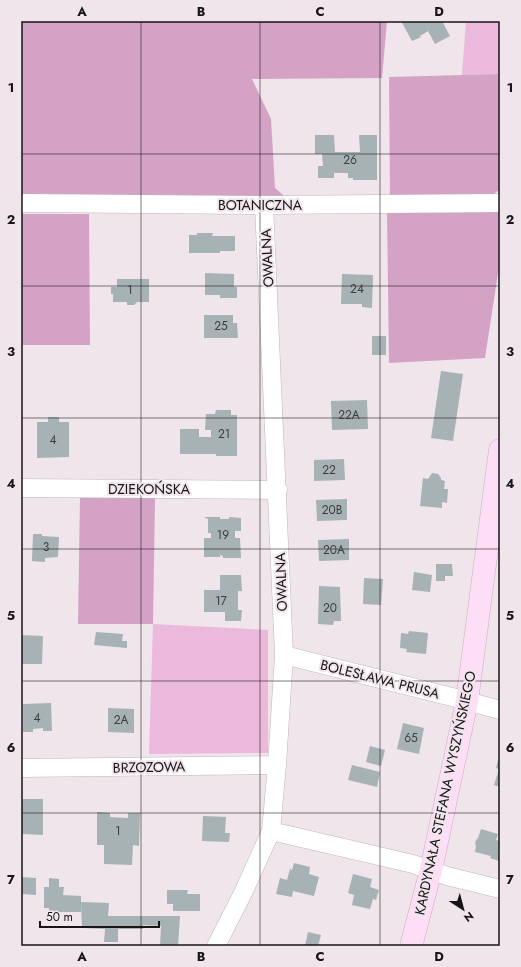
<svg xmlns="http://www.w3.org/2000/svg" width="521" height="967" viewBox="0 0 521 967" font-family="Jost,sans-serif">
  <style>
    .green { fill: #ebb9dc }
    .forest { fill: #d3a2c5 }
    .building { fill: #a7b2b5 }
    .lines { fill: none; stroke-linecap: round; stroke-linejoin: round }
    .street-casing { stroke: #beb5bb; stroke-width: 19 }
    .secondary-casing { stroke: #beb5bb; stroke-width: 23 }
    .street { stroke: #fff; stroke-width: 18 }
    .secondary { stroke: #fedef6; stroke-width: 22 }
    .grid { fill: none; stroke: #181417; stroke-width: 1; stroke-opacity: 0.55 }
    .labels { text-anchor: middle; stroke-width: 4; stroke-linejoin: round; paint-order: stroke }
    .number-label { font-size: 12px; fill: #3c3c3e }
    .street-label { font-size: 14px; fill: #181417; stroke: #efe5eb }
    .neatline { fill: none; stroke: #181417; stroke-width: 1.5 }
    .grid-label { font-size: 13px; text-anchor: middle; font-weight: bold; fill: #181417 }
  </style>
  <rect width="100%" height="100%" fill="#efe5eb"/>
  <path class="green" d="M466,21H500V74L462,75Z
    M153,624L268,630V753L149,754Z"/>
  <path class="forest" d="M21,21H387L382,78L252,79L271,119L275,188L288,199L21,195Z
    M500,74V189L491,196L390,198L389,77Z
    M500,207V260L485,358L389,363L387,209Z
    M21,214H89L90,345H21Z
    M80,498H155L153,624H78Z"/>
  <path class="building" d="M401,21H442L450,36L435,44L428,31L420,36L421,37L412,41Z
    M315,135H334L335,152H360L359,135H377V180H353V178H348V173H334V178H318V166H323L322,154H315Z
    M197,233H213L212,236H235V251H220V253H189V235H197Z
    M205,273L234,274V287H237V298H220V295H205Z
    M342,274L373,275L372,308L362,307V304H341Z
    M117,279H149V302H137L134,305H127V302H113V294H111V287H117Z
    M204,315H233V323H237L238,338H204Z
    M372,336H386V355H372Z
    M441,371L463,374L453,441L431,438Z
    M367,400L368,429L332,430L331,401Z
    M216,410H231V415H237V456H216V454H180V429H199V437H211V430H205L206,414H215Z
    M48,417H59V422H69V457L37,458V422H48Z
    M344,459L345,480L314,481V460Z
    M432,473L438,474L441,478V480L445,481L444,489H448L447,503L442,502V508L420,506L423,478L428,479Z
    M347,499V520L317,521L316,500Z
    M204,517H220V519H229V517L241,518V531H235V538H240L241,558H223V556L220,555V557H204V538H211V533H208V519Z
    M33,534H42V536L59,537L58,557L45,558V562L32,561Z
    M349,539V560L319,561L318,540Z
    M436,564H452L453,576H445V581H436Z
    M414,572L432,575L430,592L412,590Z
    M220,575H241L242,591H238V610H242L241,621H225V612H204V590H220Z
    M364,578L383,579L381,605L363,604Z
    M319,586L340,587L341,621H334L333,625L318,624Z
    M409,631L428,633L426,654L406,652L407,649L400,648L401,633L408,634Z
    M96,632L123,634L122,641H127V648L94,645Z
    M21,635L43,636L42,664H21Z
    M51,703L52,731H43V728L33,729V732H23V704Z
    M108,708L134,709V733L108,732Z
    M403,723L424,728L419,754L397,749Z
    M370,746L385,750L381,766L366,762Z
    M498,760H500V787L494,785L499,769L496,768Z
    M352,765L380,772L377,787L348,780Z
    M21,799H43V835L22,834Z
    M97,812L110,813V817L128,818V813H140L139,846L133,845L132,865L104,864V845H97Z
    M203,816L226,817L225,833H230L229,842L202,841Z
    M481,829L498,834L496,840L500,841L499,861L490,858L491,856L475,852L476,846L475,843L476,840L478,838Z
    M294,863L310,867L309,874L319,877L314,896L293,891L292,897L276,894L280,878L287,880L290,869L292,870Z
    M353,874L372,879L370,887L379,890L376,900L373,899L370,909L352,905L354,895L348,893Z
    M21,877L36,878V895L21,894Z
    M49,878L59,879V887H64L63,895L81,896V912H49V908H44V887H49Z
    M167,890H188L187,894H200V911H173V904H167Z
    M81,902L109,903L108,916H180L178,946H160L161,926L143,925V929H118V942H104L105,929L82,928Z
    M308,932L321,935L318,946H305Z"/>
  <g class="lines">
    <defs>
      <path id="street" d="M21,203L264,205L500,203
        M21,488L278,490
        M284,655L452,697L500,710
        M21,768L277,765
        M271,831L413,864L447,876L500,889
        M216,946L243,893L271,831L277,765L284,655L264,205"/>
      <path id="secondary" d="M411,946L431,870L467,701L500,450"/>
    </defs>
    <use href="#street" class="street-casing"/>
    <use href="#secondary" class="secondary-casing"/>
    <use href="#street" class="street"/>
    <use href="#secondary" class="secondary"/>
  </g>
  <path class="grid" d="M141,21V946M260,21V946M380,21V946M21,154H500M21,286H500M21,418H500M21,549H500M21,681H500M21,813H500"/>
  <g class="labels">
    <g class="number-label">
      <text x="350" y="164">26</text>
      <text x="357" y="293">24</text>
      <text x="130" y="294">1</text>
      <text x="221" y="330">25</text>
      <text x="349" y="419">22A</text>
      <text x="224" y="438">21</text>
      <text x="53" y="444">4</text>
      <text x="329" y="474">22</text>
      <text x="332" y="514">20B</text>
      <text x="223" y="539">19</text>
      <text x="46" y="551">3</text>
      <text x="334" y="554">20A</text>
      <text x="221" y="605">17</text>
      <text x="330" y="612">20</text>
      <text x="37" y="722">4</text>
      <text x="121" y="724">2A</text>
      <text x="411" y="742">65</text>
      <text x="118" y="835">1</text>
    </g>
    <g class="street-label">
      <text x="260" y="210">BOTANICZNA</text>
      <text transform="translate(267 258) rotate(-93)" y="5">OWALNA</text>
      <text x="149" y="494">DZIEKOŃSKA</text>
      <text transform="translate(281 582) rotate(-92)" y="5">OWALNA</text>
      <text transform="translate(380 679) rotate(14)" y="5">BOLESŁAWA PRUSA</text>
      <text transform="translate(149 767) rotate(-1)" y="5">BRZOZOWA</text>
      <text transform="translate(445 793) rotate(-78)" y="5">KARDYNAŁA STEFANA WYSZYŃSKIEGO</text>
    </g>
  </g>
  <rect width="521" height="967" fill="none" stroke="#efe5eb" stroke-width="44"/>
  <g transform="translate(463 909) rotate(144)" stroke="#efe5eb" stroke-width="3" paint-order="stroke">
  <path d="M0-3L7 15L0 10L-7 15Z" fill="#181417"/>
  <text y="-6" font-size="11" font-weight="bold" text-anchor="middle" fill="#181417">N</text>
  </g>
  <path d="M40 921v6h119v-6" fill="none" stroke="#181417" stroke-width="2"/>
  <text x="46" y="921" font-size="12" fill="#181417" stroke="#efe5eb" stroke-width="3" paint-order="stroke">50 m</text>
  <rect x="22" y="22" width="477" height="923" class="neatline"/>
  <g class="grid-label">
    <text x="82" y="16">A</text>
    <text x="201" y="16">B</text>
    <text x="320" y="16">C</text>
    <text x="439" y="16">D</text>
    <text x="11" y="92">1</text>
    <text x="510" y="92">1</text>
    <text x="11" y="224">2</text>
    <text x="510" y="224">2</text>
    <text x="11" y="356">3</text>
    <text x="510" y="356">3</text>
    <text x="11" y="488">4</text>
    <text x="510" y="488">4</text>
    <text x="11" y="620">5</text>
    <text x="510" y="620">5</text>
    <text x="11" y="752">6</text>
    <text x="510" y="752">6</text>
    <text x="11" y="884">7</text>
    <text x="510" y="884">7</text>
    <text x="82" y="961">A</text>
    <text x="201" y="961">B</text>
    <text x="320" y="961">C</text>
    <text x="439" y="961">D</text>
  </g>
</svg>
